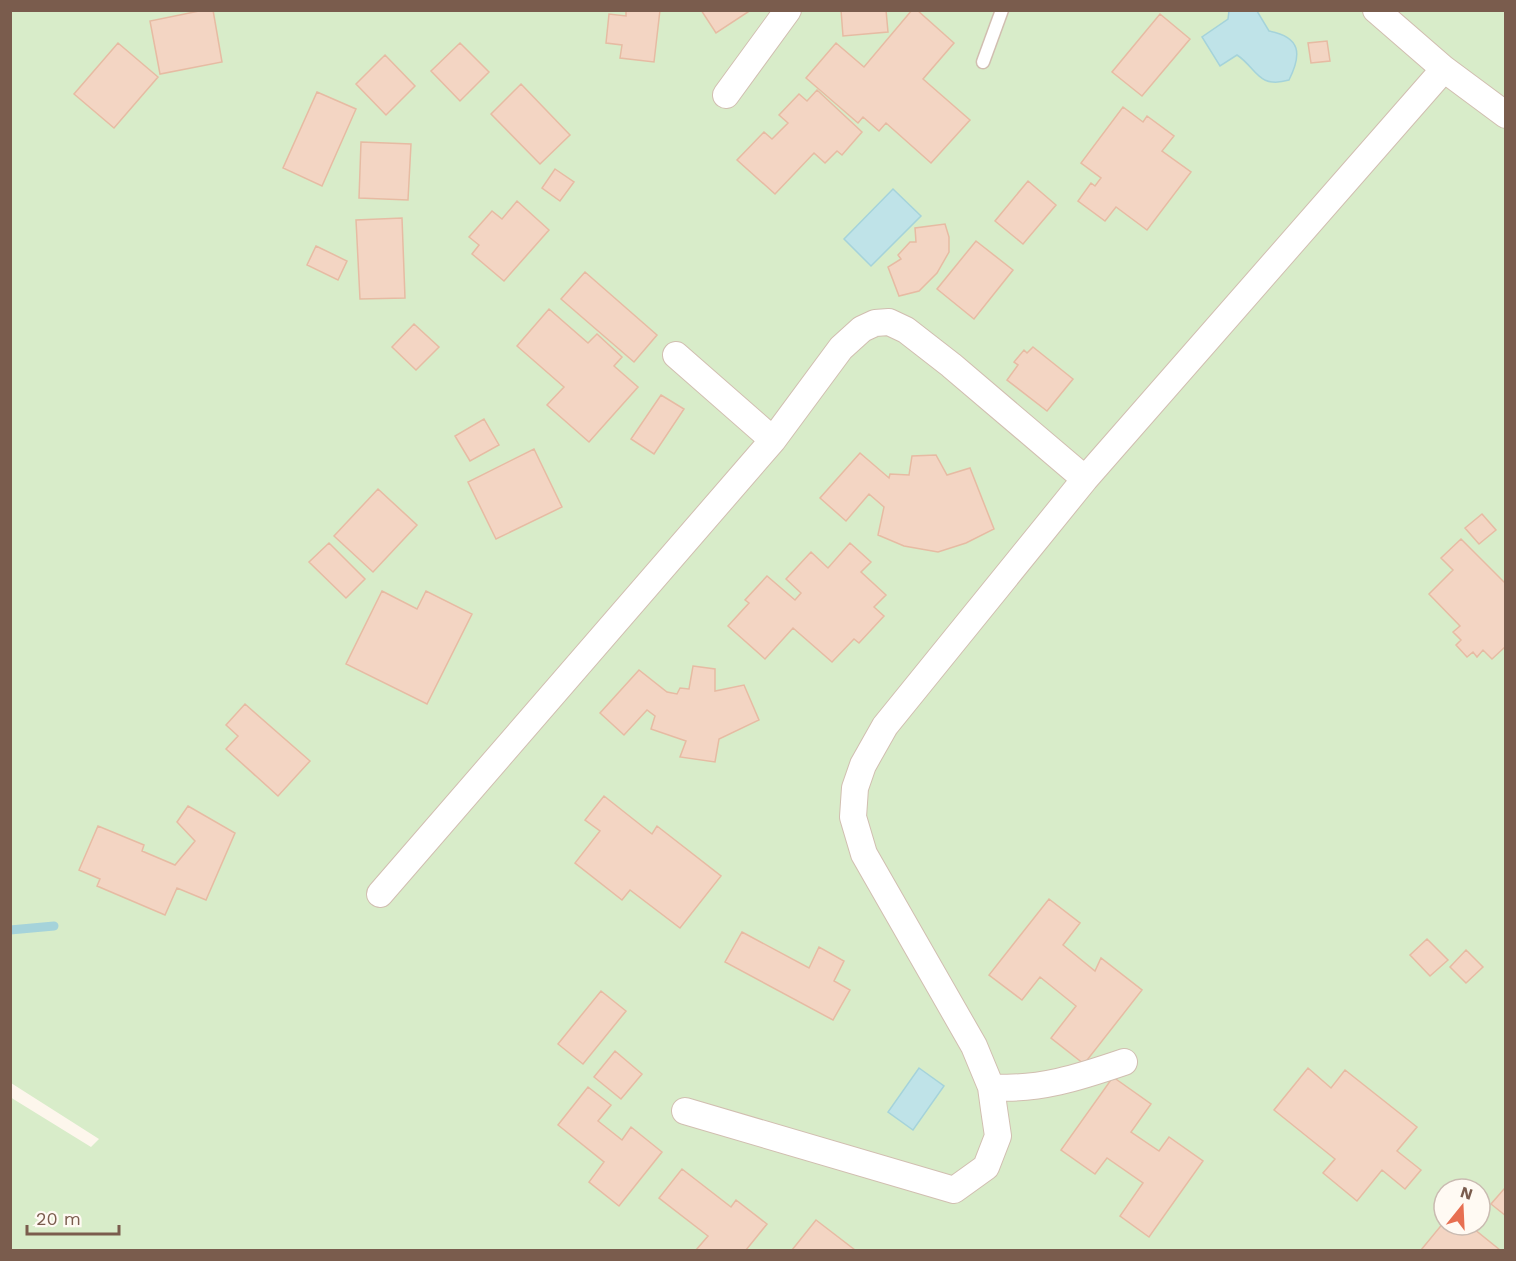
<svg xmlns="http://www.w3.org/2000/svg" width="1516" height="1261" viewBox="0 0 1516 1261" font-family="'Work Sans',sans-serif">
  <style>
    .green { fill: #d8ecc9; fill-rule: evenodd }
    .water { fill: #bfe3e8; stroke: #a5d3da; stroke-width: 1.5 }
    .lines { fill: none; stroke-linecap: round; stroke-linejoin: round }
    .stream { stroke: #a5d3da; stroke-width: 9 }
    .building { fill: #f3d5c3; stroke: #e6bba3; stroke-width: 1.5 }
    .service-casing { stroke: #d1beb0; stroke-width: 15 }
    .minor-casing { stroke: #d1beb0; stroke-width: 28 }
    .service { stroke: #fff; stroke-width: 12 }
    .minor { stroke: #fff; stroke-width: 26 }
  </style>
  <rect width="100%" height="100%" fill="#fdf6ec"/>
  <path class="green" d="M11,11H1505V1250H11L10,1097L91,1147L99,1139L11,1083ZM1444,1189H1480V1225H1444Z"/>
  <path class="water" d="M1229,11H1257L1269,31C1301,37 1302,54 1289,80C1257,89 1257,68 1237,55L1220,66L1202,37L1228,19Z
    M893,189L921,216L871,266L844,239Z
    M919,1068L944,1086L913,1130L888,1112Z"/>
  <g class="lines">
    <path class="stream" d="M10,930L54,926"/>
  </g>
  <path class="building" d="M204,10H213L222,62L160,74L150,21Z
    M626,10H660L654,62L620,58L622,45L606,43L609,14L626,16Z
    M701,10H751L716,33Z
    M841,10H886L888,32L843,36Z
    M912,10H917L954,43L923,79L970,120L931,163L886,123L879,131L863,117L858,123L806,78L836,43L864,67Z
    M1160,14L1190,39L1142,96L1112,72Z
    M1327,41L1330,61L1311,63L1308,43Z
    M118,43L158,77L114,128L74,94Z
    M460,43L489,72L460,101L431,71Z
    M385,55L415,86L386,115L356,84Z
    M521,84L570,135L540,164L491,114Z
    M817,90L862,132L842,155L837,151L825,163L814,153L775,194L737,160L764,132L772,139L788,123L779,115L799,94L807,101Z
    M317,92L356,109L322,186L283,168Z
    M1123,107L1143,122L1147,116L1174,136L1162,151L1191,172L1147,230L1116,207L1105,221L1078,201L1091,183L1095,186L1101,178L1081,163Z
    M361,142L411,144L408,200L359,198Z
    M555,169L574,182L560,201L542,188Z
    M1028,181L1056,205L1023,244L995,221Z
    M517,201L549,230L504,281L472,254L479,245L469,237L492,211L502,219Z
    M402,218L405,298L360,299L356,220Z
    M945,224L949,237V252L937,273L919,291L899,296L888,267L901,259L898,255L910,242H916L915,228Z
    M976,241L1013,270L974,319L937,289Z
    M316,246L347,261L338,280L307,265Z
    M585,272L657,335L634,362L561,299Z
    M549,309L588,343L597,334L622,357L614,366L638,387L589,442L547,405L564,387L517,346Z
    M414,324L439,347L416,370L392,347Z
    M1033,347L1073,379L1047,411L1007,380L1018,365L1014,362L1024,350L1027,353Z
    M661,395L684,409L654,454L631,439Z
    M484,419L499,445L470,461L455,436Z
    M534,449L562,507L496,539L468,482Z
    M860,453L889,478L890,474L909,475L912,456L936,455L947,475L970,468L994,529L966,543L938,552L904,546L878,535L884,507L869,494L846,521L820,498Z
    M378,489L417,525L373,572L334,536Z
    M1482,514L1496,530L1479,544L1465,528Z
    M1461,539L1506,584V646L1492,659L1483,650L1477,657L1473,652L1467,657L1456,645L1461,640L1453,632L1460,626L1429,594L1453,570L1441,558Z
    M329,543L365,579L346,598L309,562Z
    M850,543L871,562L861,572L886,595L874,607L884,616L859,643L854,639L832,662L793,628L765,659L728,626L749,603L745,600L767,576L795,600L801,593L786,579L811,552L828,568Z
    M382,591L417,609L426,591L472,614L427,704L346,664Z
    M693,666L715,669V691L744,685L759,720L719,739L715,762L680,757L686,741L651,729L655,716L647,710L624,735L600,713L639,670L667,692L677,694L680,688L689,689Z
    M245,704L310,761L278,796L226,749L238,736L226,725Z
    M604,796L652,834L657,826L721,876L680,928L630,890L622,900L575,863L600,831L585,820Z
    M188,806L235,833L206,900L177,888L165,915L97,886L100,879L79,870L98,826L144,845L142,851L175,865L195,841L177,822Z
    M1049,899L1080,923L1063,945L1095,971L1101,958L1142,990L1084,1064L1051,1038L1076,1006L1040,977L1022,1000L989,975Z
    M742,932L809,968L819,947L844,961L834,981L850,990L833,1020L725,962Z
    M1427,939L1448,960L1430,976L1410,955Z
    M1466,950L1483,967L1466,983L1450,967Z
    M601,991L626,1011L583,1064L558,1044Z
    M615,1051L642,1074L621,1099L594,1077Z
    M1308,1068L1331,1088L1345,1070L1417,1127L1397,1151L1421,1170L1405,1189L1382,1170L1357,1201L1323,1173L1335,1159L1274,1110Z
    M1113,1077L1151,1104L1131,1132L1159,1151L1169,1137L1203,1161L1149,1237L1120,1216L1143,1183L1107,1158L1095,1174L1061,1150Z
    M588,1087L611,1105L598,1121L622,1140L631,1127L662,1152L619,1206L589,1182L604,1162L558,1125Z
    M682,1169L731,1207L736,1200L767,1224L746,1250H696L708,1236L659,1198Z
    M1504,1189L1506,1191V1216L1491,1204Z
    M816,1220L855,1250H792Z
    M1444,1222V1225H1469L1500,1250H1421Z"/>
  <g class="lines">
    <defs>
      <path id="service" d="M983,62L1002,10"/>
      <path id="minor" d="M1376,10L1444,69L1506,115
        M726,95L788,10
        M676,355L773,440
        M380,894L773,440L841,348L862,329L875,323L889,322L906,330L951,365L1085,479
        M991,1087C1038,1091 1080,1077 1124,1062
        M685,1111L954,1190L986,1167L998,1136L994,1109L991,1087L974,1046L864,854L853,817L855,788L863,765L885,726L1085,479L1444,69"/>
    </defs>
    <use href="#service" class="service-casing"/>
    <use href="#minor" class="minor-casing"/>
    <use href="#service" class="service"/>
    <use href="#minor" class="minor"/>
  </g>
  <rect width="1516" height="1261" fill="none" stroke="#7a5c4d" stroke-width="24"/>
  <g transform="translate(1462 1207) rotate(18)"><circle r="28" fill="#fffaf3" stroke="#cabbb1" stroke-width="1.5"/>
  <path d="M0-4.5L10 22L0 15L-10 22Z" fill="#e76f51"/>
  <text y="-9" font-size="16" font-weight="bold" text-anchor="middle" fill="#7a5c4d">N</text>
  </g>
  <path d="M27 1225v9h92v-9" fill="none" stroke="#7a5c4d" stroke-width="3"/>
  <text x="36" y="1225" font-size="18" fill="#7a5c4d" stroke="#fffaf3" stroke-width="4.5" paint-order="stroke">20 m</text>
</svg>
